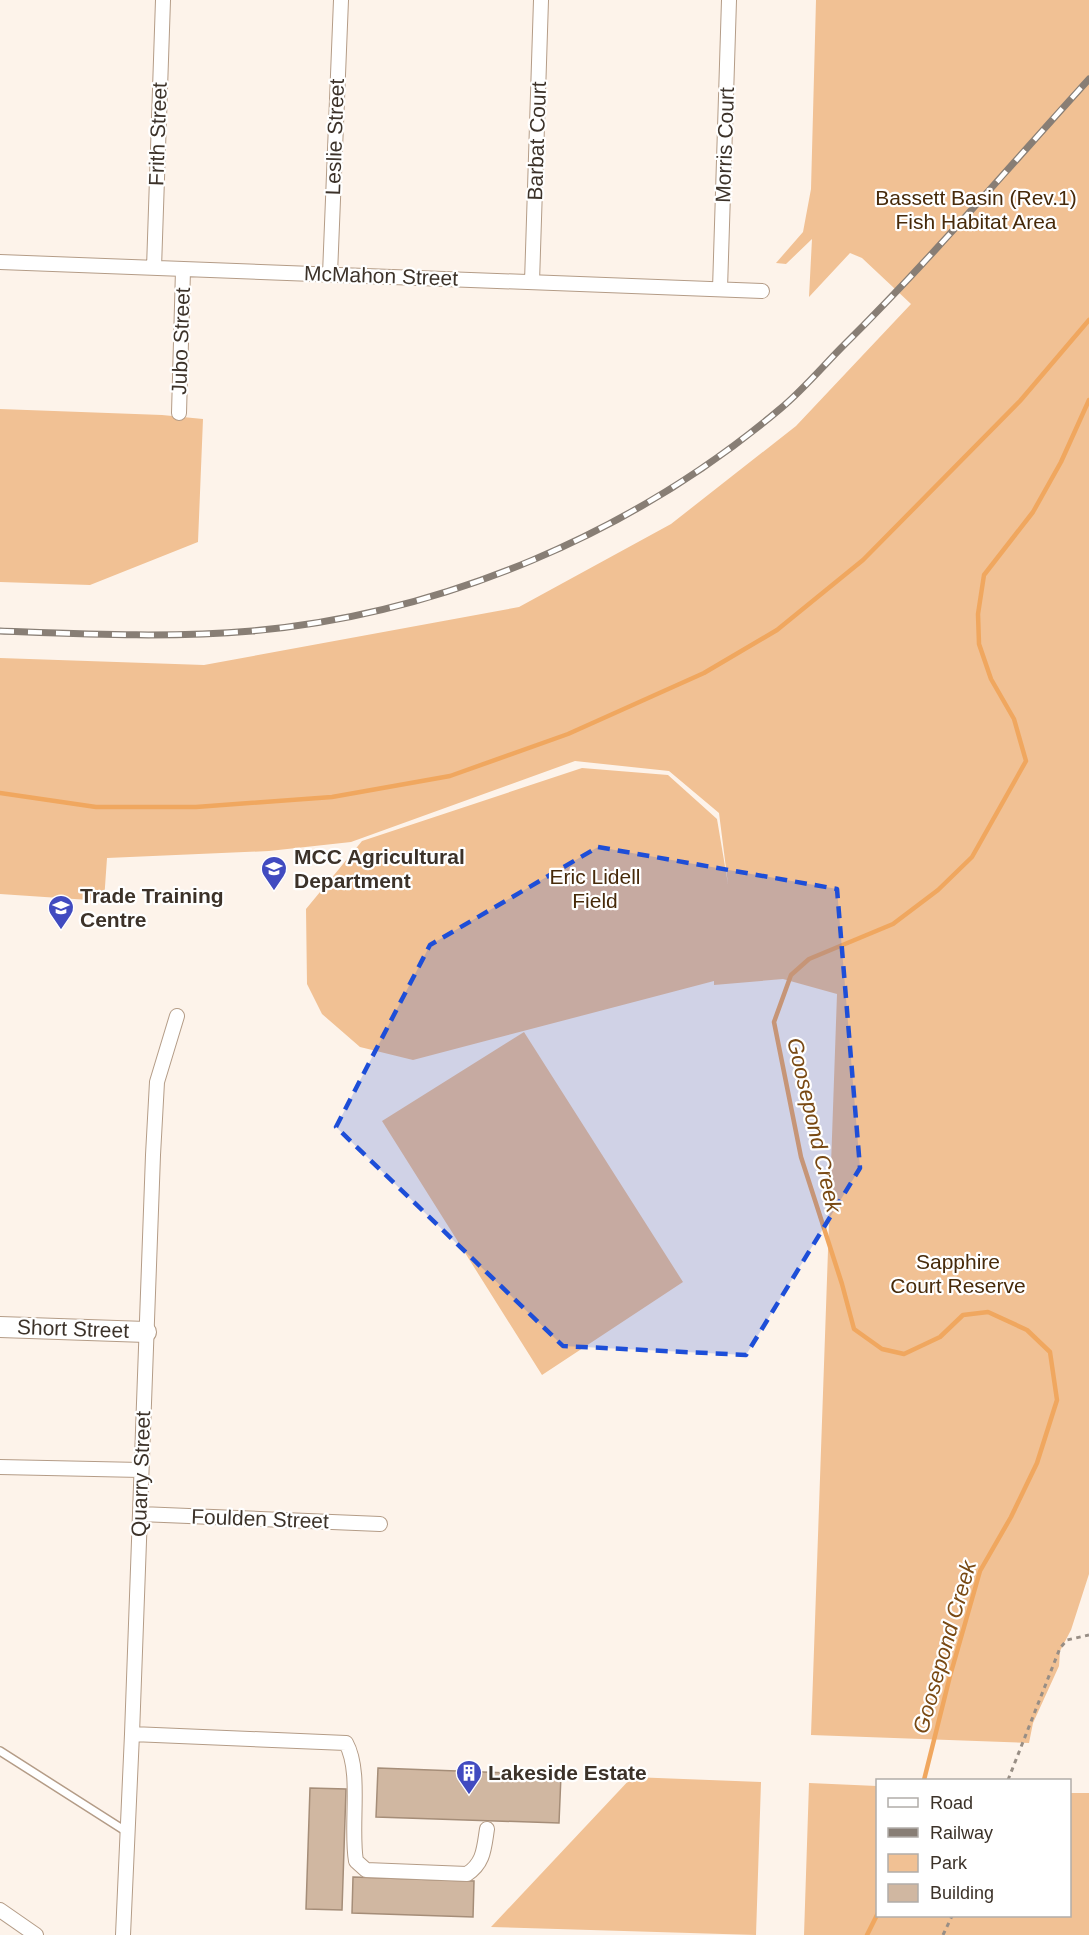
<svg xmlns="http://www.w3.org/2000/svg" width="1089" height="1935" viewBox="0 0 1089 1935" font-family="Helvetica,sans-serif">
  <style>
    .green { fill: #f1c194 }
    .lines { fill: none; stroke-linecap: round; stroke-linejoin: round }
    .stream { stroke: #f0a75f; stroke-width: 4.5 }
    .building { fill: #d0b7a1; stroke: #a58d78; stroke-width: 1.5 }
    .lane-casing { stroke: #b49c87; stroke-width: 10 }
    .street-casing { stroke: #b49c87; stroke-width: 16 }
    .secondary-casing { stroke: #b49c87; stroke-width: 22 }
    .path { stroke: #988e85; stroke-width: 3; stroke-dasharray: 4.5 4.5; stroke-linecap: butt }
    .lane { stroke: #fff; stroke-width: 7 }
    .street { stroke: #fff; stroke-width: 14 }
    .secondary { stroke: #fff; stroke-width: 20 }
    .rail-casing { stroke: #887e75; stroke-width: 7 }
    .rail { stroke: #fff; stroke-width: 4.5; stroke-dasharray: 14; stroke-linecap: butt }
    .marked { fill: #1d4ed8; fill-opacity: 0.2; stroke: #1d4ed8; stroke-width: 4.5; stroke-dasharray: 12 8; stroke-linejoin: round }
    .labels { text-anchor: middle; stroke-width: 4.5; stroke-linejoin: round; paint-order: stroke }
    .street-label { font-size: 21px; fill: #3c3229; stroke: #fff }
    .park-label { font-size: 21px; fill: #472a0a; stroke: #fff }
    .poi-label { font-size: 21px; font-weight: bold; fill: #3c3229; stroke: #fff; text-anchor: start }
    .water-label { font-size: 22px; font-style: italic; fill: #794913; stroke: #fff }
  </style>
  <rect width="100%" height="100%" fill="#fdf3ea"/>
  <path class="green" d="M816,0H1089V1574L1071,1630L1060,1651L1059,1666L1033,1723L1029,1743L811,1735L837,994L783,979L714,985V981L413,1060L360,1047L322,1014L307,984L306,909L362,841L582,768L668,775L717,819L728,884L719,813L669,771L575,761L351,842L269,851L107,858L104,901L0,894V658L204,665L519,607L671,524L796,426L911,304L862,258L850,253L809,297L812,239L786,264L776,263L803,232L811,189Z
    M0,409L162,415L203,419L198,542L90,585L0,582Z
    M524,1032L683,1282L542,1375L382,1121Z
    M632,1777L761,1782L756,1935L491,1927Z
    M809,1783L877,1786L878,1916H1070V1793H1089V1935H804Z"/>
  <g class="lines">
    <path class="stream" d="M0,793L96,807H196L332,797L450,776L568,734L704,673L777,630L863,560L1020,401L1089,320
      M924,1780L950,1676L980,1571L1011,1517L1037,1463L1057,1400L1050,1352L1027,1330L988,1312L963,1315L940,1337L904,1354L882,1349L854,1329L842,1284L801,1157L774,1022L791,975L809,959L893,924L938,890L972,857L1026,761L1014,719L991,679L979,644L978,614L984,575L1033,512L1061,462L1089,400
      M867,1935L878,1913"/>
  </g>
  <path class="building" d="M378,1768L561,1775L559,1823L376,1817Z
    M310,1788L346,1789L342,1910L306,1909Z
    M353,1877L474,1881L473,1917L352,1913Z"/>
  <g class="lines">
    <defs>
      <path id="lane" d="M0,1751L127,1832"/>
      <path id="street" d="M0,262L762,291
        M154,268L163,0
        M330,274L341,0
        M532,282L541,0
        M720,289L729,0
        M179,413L183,270
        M0,1467L141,1470
        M140,1514L380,1524
        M132,1734L346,1743C362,1772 350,1826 356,1861L366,1870L467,1874C484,1863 484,1848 487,1829
        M0,1910L36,1935
        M123,1935L132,1734L153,1155L157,1082L177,1016"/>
      <path id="secondary" d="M0,1327L146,1332"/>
    </defs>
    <use href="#lane" class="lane-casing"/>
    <use href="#street" class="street-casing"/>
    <use href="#secondary" class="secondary-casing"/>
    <path class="path" d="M1008,1780L1060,1648L1067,1640L1089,1635
      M943,1935L952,1916"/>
    <use href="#lane" class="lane"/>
    <use href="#street" class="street"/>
    <use href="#secondary" class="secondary"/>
    <defs>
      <path id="rail" d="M0,631C84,634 168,638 252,631C443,614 633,533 780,409C803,390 823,366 844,345C930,260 1008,168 1089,79"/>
    </defs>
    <use href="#rail" class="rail-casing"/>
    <use href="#rail" class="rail"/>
  </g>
  <path class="marked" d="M598,847L837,889L860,1168L746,1355L563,1346L336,1127L430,945Z"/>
  <defs>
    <symbol id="university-pin" viewBox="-11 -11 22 30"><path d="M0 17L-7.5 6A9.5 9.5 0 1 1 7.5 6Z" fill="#414bc0" stroke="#fff"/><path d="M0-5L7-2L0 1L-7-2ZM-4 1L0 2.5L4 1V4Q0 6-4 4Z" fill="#fff"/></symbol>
    <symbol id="building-pin" viewBox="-11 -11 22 30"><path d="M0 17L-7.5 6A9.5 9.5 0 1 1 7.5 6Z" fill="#414bc0" stroke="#fff"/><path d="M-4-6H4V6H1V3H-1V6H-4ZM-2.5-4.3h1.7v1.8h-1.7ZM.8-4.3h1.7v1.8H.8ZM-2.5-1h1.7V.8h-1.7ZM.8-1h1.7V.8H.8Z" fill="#fff"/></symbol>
  </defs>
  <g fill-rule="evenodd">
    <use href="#university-pin" x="259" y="854" width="30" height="40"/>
    <use href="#university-pin" x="46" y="893" width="30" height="40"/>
    <use href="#building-pin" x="454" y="1758" width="30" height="40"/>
  </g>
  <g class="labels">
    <g class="street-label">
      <text transform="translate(158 134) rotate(-88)" y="7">Frith Street</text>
      <text transform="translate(335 137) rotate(-88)" y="7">Leslie Street</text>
      <text transform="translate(537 141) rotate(-88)" y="7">Barbat Court</text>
      <text transform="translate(725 145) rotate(-88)" y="7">Morris Court</text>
      <text transform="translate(381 276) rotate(2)" y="7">McMahon Street</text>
      <text transform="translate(181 341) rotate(-88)" y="7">Jubo Street</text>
      <text transform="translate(73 1329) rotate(2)" y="7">Short Street</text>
      <text transform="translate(141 1474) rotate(-88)" y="7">Quarry Street</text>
      <text transform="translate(260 1519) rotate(2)" y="7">Foulden Street</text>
    </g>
    <g class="park-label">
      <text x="976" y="205">Bassett Basin (Rev.1)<tspan x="976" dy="24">Fish Habitat Area</tspan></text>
      <text x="595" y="884">Eric Lidell<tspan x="595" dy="24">Field</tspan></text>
      <text x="958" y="1269">Sapphire<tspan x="958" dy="24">Court Reserve</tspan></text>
    </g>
    <g class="poi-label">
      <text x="294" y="864">MCC Agricultural<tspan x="294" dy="24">Department</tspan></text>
      <text x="80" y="903">Trade Training<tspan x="80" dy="24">Centre</tspan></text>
      <text x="488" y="1780">Lakeside Estate</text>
    </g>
    <g class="water-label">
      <text transform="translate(815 1125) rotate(77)" y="8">Goosepond Creek</text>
      <text transform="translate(944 1647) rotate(-74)" y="8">Goosepond Creek</text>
    </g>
  </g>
  <rect x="876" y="1779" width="195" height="138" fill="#ffffff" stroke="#b1ada9" stroke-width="1.5"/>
  <rect x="888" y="1798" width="30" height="9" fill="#ffffff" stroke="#b1ada9" stroke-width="1.5"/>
  <text x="930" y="1809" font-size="18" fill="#3c3229">Road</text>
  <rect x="888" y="1828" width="30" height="9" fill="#887e75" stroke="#b1ada9" stroke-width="1.5"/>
  <text x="930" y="1839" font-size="18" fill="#3c3229">Railway</text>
  <rect x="888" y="1854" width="30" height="18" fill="#f1c194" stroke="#b1ada9" stroke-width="1.5"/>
  <text x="930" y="1869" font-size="18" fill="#3c3229">Park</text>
  <rect x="888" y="1884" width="30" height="18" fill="#d0b7a1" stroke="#b1ada9" stroke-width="1.5"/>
  <text x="930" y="1899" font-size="18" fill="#3c3229">Building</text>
</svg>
